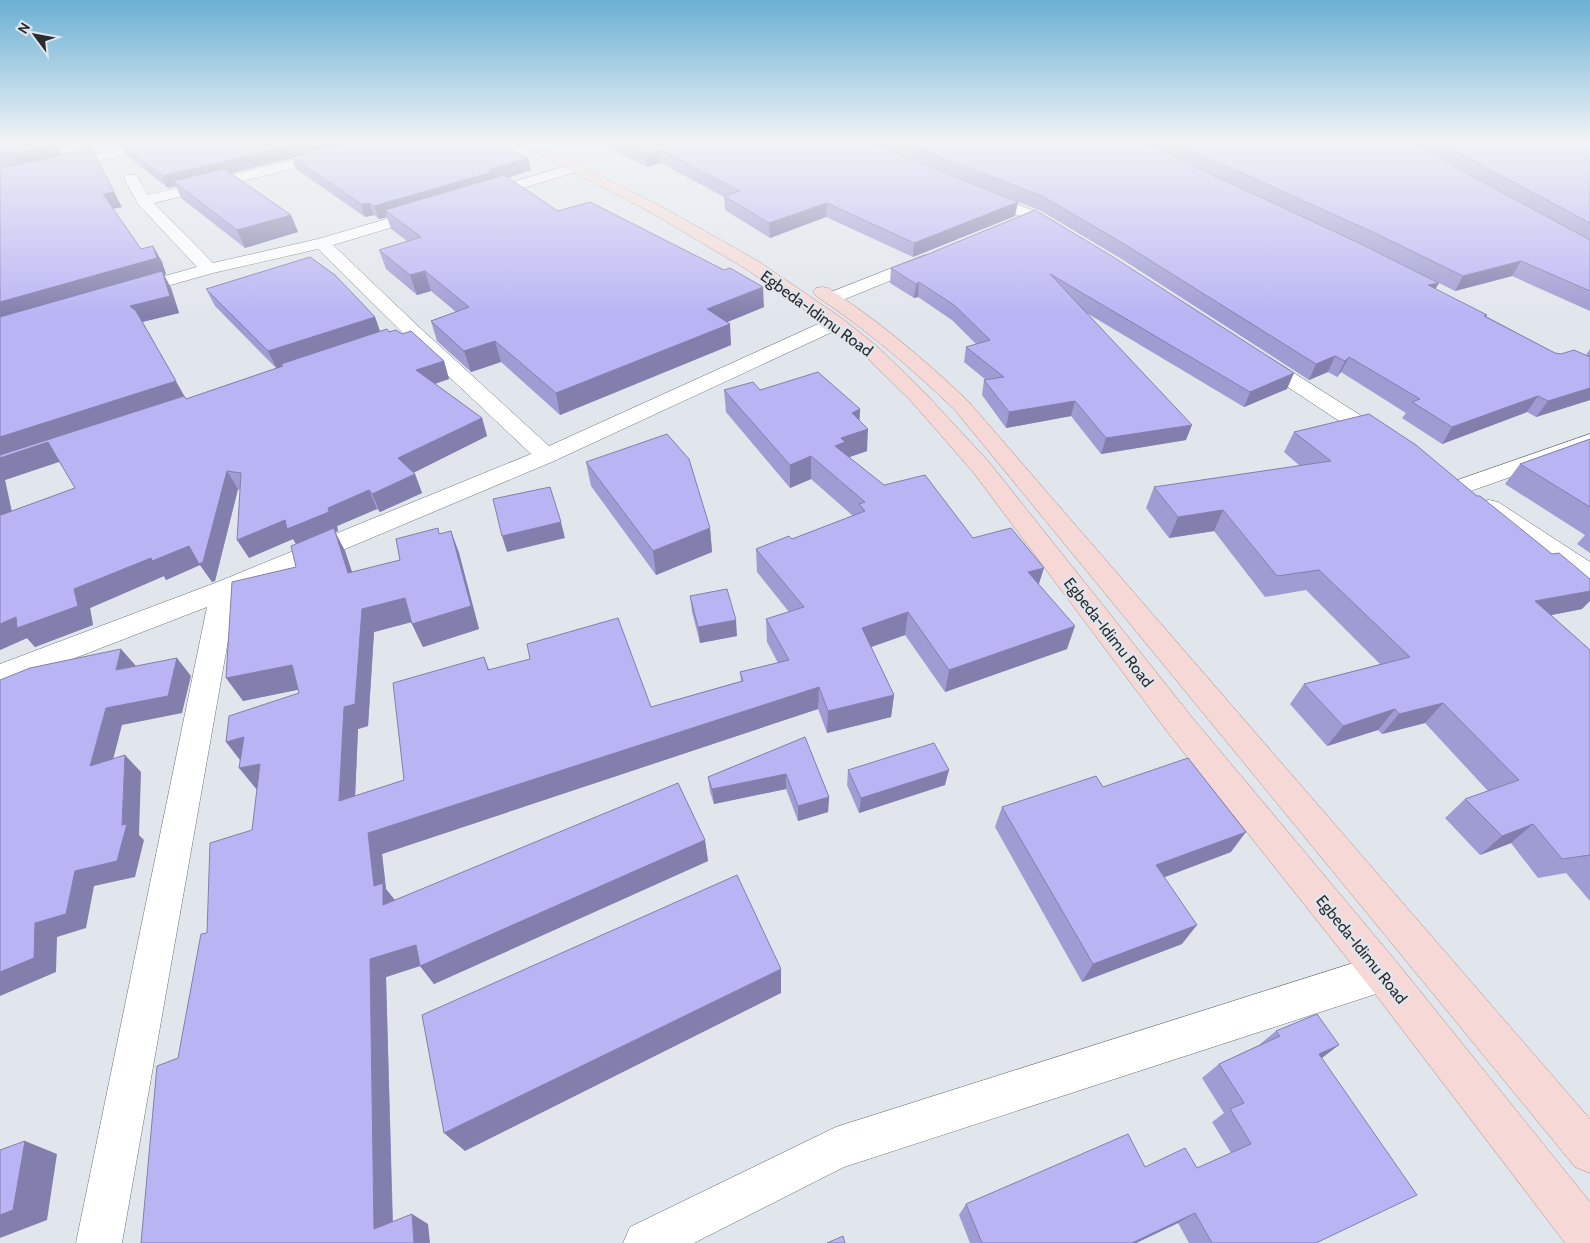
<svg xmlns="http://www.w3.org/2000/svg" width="1590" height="1243" viewBox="0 0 1590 1243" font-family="Cabin,sans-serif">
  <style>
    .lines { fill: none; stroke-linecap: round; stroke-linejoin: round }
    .minor-casing { stroke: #6d7177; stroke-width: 1 }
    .major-casing { stroke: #ab8c89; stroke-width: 1 }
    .minor { fill: #fff; fill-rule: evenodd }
    .major { fill: #f6d9d6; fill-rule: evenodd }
    .wall { fill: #9f9cd3; fill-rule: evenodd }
    .shaded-wall { fill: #827fac }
    .building { fill: #b9b5f5; stroke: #827fac }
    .labels { text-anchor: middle; stroke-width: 5; stroke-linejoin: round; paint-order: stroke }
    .street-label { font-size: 16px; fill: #2a2c2e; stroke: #e1e6ec }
  </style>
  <rect width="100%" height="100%" fill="#e1e6ec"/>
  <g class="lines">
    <defs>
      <path id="minor" d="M143,142H166L164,145L22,179L0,180V172L22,171Z
        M330,151L337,155L335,158L154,203L213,263L318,239L424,208L430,210L432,213L430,216L333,245L420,328L549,446L829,319L836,317L843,319L845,323L843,327L554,461L236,595L122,1243H76L207,607L0,687V664L215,583L531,454L406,336L318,249L213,273L132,296L126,295L123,291L126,287L197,267L138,204L124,178L126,175H136L148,195Z
        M576,163L581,164L583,167L581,170L482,201L477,199L474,196L477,193Z
        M981,190L1040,213L1066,229L1068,232L1066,235H1054L1028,219L976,198L973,195L976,192Z
        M925,255L931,256L933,260L931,264L838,302L832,303L826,302L823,298L826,294Z
        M1260,354L1267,356L1390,434L1393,439L1390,444L1382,446L1374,444L1253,364L1250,360L1253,356Z
        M1590,434V449L1465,493L1457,495L1449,493L1445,488L1449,483Z
        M1489,500L1498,502L1590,562V583L1581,580L1480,514L1477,508L1480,502Z
        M1382,954L1395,960L1401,973L1395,986L1382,992L844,1167L694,1243H623L630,1227L836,1127Z"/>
      <path id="major" d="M519,142H536L662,207L758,261L843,319L878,347L925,393L989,462L1191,716L1395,960L1590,1202V1243H1565L1369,986L1169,734L973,472L911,401L864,355L829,327L746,269L652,213L521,145Z
        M822,287L828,288C879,321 924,359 968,401L1590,1119V1173L1575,1167L954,409C910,367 866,329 816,296L813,292L816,288Z"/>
    </defs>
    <use href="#minor" class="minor-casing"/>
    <use href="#major" class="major-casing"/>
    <use href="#minor" class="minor"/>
    <use href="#major" class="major"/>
  </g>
  <path class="wall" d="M0,142L56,144L62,155L122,207L113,209L141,249L153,246L162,262L166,274L164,275L171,288L179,313L142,322L186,399L276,368L215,306L206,289L375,317L380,332L402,334L444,361L449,379L435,384L482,418L487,436L413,473L415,474L422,493L380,512L377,509L337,526L338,531L335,532L345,551L352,572L400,560L440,534L451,531L459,553L479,629L423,647L411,622L374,632L368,726L358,729L355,796L404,780L484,657L489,669L651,707L741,681L740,672L778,663L767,642L766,619L789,612L757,572L756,549L792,539L853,516L811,479L790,488L726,412L724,390H760L860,409L859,420L867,451L849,457L884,485L973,538L1039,585L1067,649L945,692L905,635L871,647L894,695L891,717L827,733L818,709L382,854L386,889L395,900L705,840L708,861L434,984L420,966L386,977L393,1222L428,1224L141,1243L178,1058L207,933L252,830L299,693V689L243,701L296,567V544L293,539L249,558L240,490L238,489L215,581L212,582L200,565L166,580L164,576L90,608L93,625L35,647L27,638L0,650ZM59,461L75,488L12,511L5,480Z
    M133,142H492L531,170L508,178L558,211L764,307L727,322L731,345L560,415L501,362L471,372L437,341L431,321L456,312L431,291L417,295L386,269L379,250L407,241L391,229L387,217L379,219L374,215L365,217L296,169L292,158L231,173L291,215L298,232L245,248L181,198L176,186L168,188L127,156L121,144Z
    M599,142H867L1015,216L913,257L826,217L770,238L725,210L724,197L661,163L647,167L610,149Z
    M868,142H1590V311L1512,276L1455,291L1439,283L1435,289L1555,353L1561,354L1586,355L1590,349V400L1536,417L1527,412L1442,444L1402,418L1406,413L1341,372L1337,377L1328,372L1309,380L1120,258L1041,211Z
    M1035,210L1287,389L1244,407L1085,312L1186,440L1101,454L1071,416L1006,428L982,395L984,380H986L964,362L966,347L976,344L952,320L918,297L914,298L890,283L891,268L933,253V252Z
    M1294,432L1582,609L1551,615L1590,650V901L1566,873L1538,878L1511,843L1480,855L1445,818L1465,799L1488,791L1425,723L1382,734L1378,730L1327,746L1290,704L1304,684L1380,664L1306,590L1265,597L1214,531L1169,538L1146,508L1154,487L1300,466L1284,452Z
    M1590,439V553L1577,544L1585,535L1505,484L1520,464Z
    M586,462L710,528L712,552L656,575L591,486Z
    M690,596L737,636L700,643L692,612Z
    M805,737L829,797L828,812L798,821L786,789L714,804L710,792L708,777Z
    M848,770L945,785L859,813L847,785Z
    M1103,787L1231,852L1164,877L1182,944L1082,982L995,827L1002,807Z
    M1276,1031L1322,1058L1316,1243H1189L1178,1223L1136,1243H970L959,1215L966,1204L1145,1167L1197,1168L1231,1153L1212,1122L1224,1113L1202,1078L1219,1064L1259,1045Z"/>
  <path class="shaded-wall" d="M306,142H348L349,144L179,186L173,181L176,186L168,188L162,176Z
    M56,144L64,159L22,169L13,154Z
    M91,148L122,207L111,209L103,194Z
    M660,150L661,163L647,167L646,154Z
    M528,158L531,170L495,182L385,210L387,217L379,219L374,206Z
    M1018,202L1015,216L913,257L914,243Z
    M369,203L374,215L365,217L361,204Z
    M827,203L826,217L770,238L769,223Z
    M291,215L298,232L245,248L237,230Z
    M153,246L162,262L166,274L164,275L171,288L179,313L142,322L186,399L62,461L5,480L16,534L1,515L0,512V302Z
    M1521,261L1512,276L1455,291L1463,276Z
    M425,271L431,291L417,295L410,275Z
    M919,282L918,297L914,298L916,284Z
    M1439,283L1430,298L1428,285Z
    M763,287L764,307L708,330L707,309Z
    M375,317L381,334L281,364L282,367L277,369L268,351Z
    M730,324L731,345L560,415L556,393Z
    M495,341L501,362L471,372L464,351Z
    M1335,356L1328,372L1309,380L1316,364Z
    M1349,357L1341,372L1337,377L1345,361Z
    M444,361L449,379L422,388L416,370Z
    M1294,373L1287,389L1244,407L1250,392Z
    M1590,388V400L1536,417L1548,401Z
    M1538,396L1527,412L1442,444L1452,427Z
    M1075,401L1071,416L1006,428L1009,412Z
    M860,409L859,432L868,429L867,451L844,459L835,446L841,438L852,413Z
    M482,418L487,436L405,477L398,458Z
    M1192,425L1186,440L1101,454L1106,438Z
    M811,456V479L790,488V465Z
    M227,471L238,489L215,581L212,582L200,565L166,580L164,576L90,608L93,625L35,647L27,638L0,650V624L16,617L74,589Z
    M415,474L422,493L380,512L372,494Z
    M369,490L377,509L337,526L338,531L335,532L345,551L360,596L298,547L293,539L249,558L237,540L285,520L328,508Z
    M1223,510L1214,531L1169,538L1178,517Z
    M561,522L565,538L507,552L502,536Z
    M710,528L712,552L656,575L653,551Z
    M451,531L459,553L479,629L423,647L412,624Z
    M1044,568L1037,590L1028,572Z
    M1590,591V601L1582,609L1517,622L1535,601Z
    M405,598L416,621L374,632L368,726L358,729L354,822L339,801L344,707L362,609Z
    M908,612L905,635L860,651L862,628Z
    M736,620L737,636L700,643L698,627Z
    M1075,626L1067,649L945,692L949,670Z
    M121,649L136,666L116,670Z
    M177,658L191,676L182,713L122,725L107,783L90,766L106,708Z
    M292,665L307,688L243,701L226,678Z
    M819,687L818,709L382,854L386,889L397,903L383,905L374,886L368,833Z
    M894,695L891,717L827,733L828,711Z
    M1443,703L1425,723L1382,734L1399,714Z
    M1395,709L1378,730L1327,746L1343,726Z
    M244,737L243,764L226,742Z
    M125,755L141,772L139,835L144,840L135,877L94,886L86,928L57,937L56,972L0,996V972L35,923L75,871L122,825Z
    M260,764L257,790L239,768Z
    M949,770L945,785L859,813L861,798Z
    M786,774V789L714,804L712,789Z
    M829,797L828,812L798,821V806Z
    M1533,824L1511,843L1480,855L1502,836Z
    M1246,832L1231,852L1144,885L1156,865Z
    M705,840L708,861L434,984L420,966L386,977L393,1239L374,1229L370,959Z
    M1197,925L1182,944L1082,982L1093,964Z
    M781,969V993L465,1151L444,1133Z
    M1339,1045L1318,1061L1319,1054Z
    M25,1141L57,1154L47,1220L0,1238V1215Z
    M1195,1213L1178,1223L1136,1243H1132Z
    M412,1214L428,1224L430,1243H414Z"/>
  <path class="building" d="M0,142H52L56,144L13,154L0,155Z
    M133,142H306L162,176L121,144Z
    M351,142H492L528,158L489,170L492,172L374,206L369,203L361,204L292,157L350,143Z
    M620,142H867L1018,202L914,243L827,203L769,223L724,196L740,191L660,150L646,154Z
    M902,142H1142L1361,244L1439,283L1428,285L1487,315L1484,316L1555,353L1561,354L1574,350L1590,357V388L1548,401L1538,396L1452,427L1412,402L1420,399L1349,357L1345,361L1335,356L1316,364L1124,244L1044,197Z
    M1173,142H1409L1590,240V291L1521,261L1463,276L1375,233Z
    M1438,142H1590V223Z
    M91,148L114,192L103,194L141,249L153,246L157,258L0,302V167L13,166Z
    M224,169L291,215L237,230L173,181Z
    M504,175L558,211L590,202L724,270L730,268L763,287L707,309L730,324L556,393L495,341L464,351L431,321L469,307L425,271L410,275L379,250L421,237L385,210Z
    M1035,210L1110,255L1294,373L1250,392L1050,274L1192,425L1106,438L1075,401L1009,412L984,380L1004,377L966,347L990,340L954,305L919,282L916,284L891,268L934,252H933Z
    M310,257L335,275L375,317L268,351L206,289Z
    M162,271L170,296L130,306L136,311L176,381L0,437V317Z
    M387,329L389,332L396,330L402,334L411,331L444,361L416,370L482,418L398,458L415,474L372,494L369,490L328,508L329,512L287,529L285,520L237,540L241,473L227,471L203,562L199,564L189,546L152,561L151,558L74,589L78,606L17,628L16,617L0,624V512L1,515L75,488L48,442L0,458V455L184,396L186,399L283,366L281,364Z
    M818,372L860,409L852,413L868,429L841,438L845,442L835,446L884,485L925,475L973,538L1011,528L1044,568L1028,572L1075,626L949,670L908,612L862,628L894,695L828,711L819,687L368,833L374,886L383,883V905L678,783L705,840L420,966L416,945L370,959L374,1229L412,1214L414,1243H141L157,1066L178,1058L201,934L207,933L210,843L252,830L260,764L239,768L244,737L226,742L229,716L299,693L292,665L226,678L232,582L296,567L291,546L334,528L348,573L400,560L396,539L438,528L439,534L451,531L471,606L412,624L405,598L362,609L355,704L344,707L339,801L404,780L393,683L484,657L488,670L530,659L527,644L618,618L651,707L743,681L740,672L789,660L766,619L804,607L756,549L789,536L792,539L865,511L859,504L865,502L811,456L790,465L724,390L753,382L760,390Z
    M1369,414L1416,445L1477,496H1480L1552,554L1559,553L1590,579V591L1535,601L1590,650V855L1562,859L1533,824L1502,836L1465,799L1519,780L1443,703L1399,714L1395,709L1343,726L1304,684L1410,657L1319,570L1277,576L1223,510L1178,517L1154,487L1331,461L1294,432Z
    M667,434L689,459L710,528L653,551L586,462Z
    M1590,439V507L1520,464Z
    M550,487L561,522L502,536L493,499Z
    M727,589L736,620L698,627L690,596Z
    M121,649L116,670L177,658L168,696L106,708L90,766L125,755L122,825L127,824L117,861L75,871L66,914L35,923L34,958L0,972V680L30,668Z
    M805,737L829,797L798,806L786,774L712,789L708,777Z
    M934,743L949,770L861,798L848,770Z
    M1188,758L1246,832L1156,865L1197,925L1093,964L1002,807L1096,776L1103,787Z
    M737,875L781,969L444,1133L422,1015Z
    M1317,1014L1339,1045L1319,1054L1417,1195L1316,1243H1212L1195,1213L1132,1243H982L966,1204L1128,1134L1145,1167L1185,1148L1197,1168L1251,1144L1230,1109L1244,1103L1219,1064L1280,1036L1276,1031Z
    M25,1141L13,1210L0,1215V1150Z
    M843,1236L845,1243H827Z"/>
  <linearGradient id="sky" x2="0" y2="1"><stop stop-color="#6ab0d4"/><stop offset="0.45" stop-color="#f2f4f6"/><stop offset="1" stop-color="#f2f4f6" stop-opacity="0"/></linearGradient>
  <rect width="1590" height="316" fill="url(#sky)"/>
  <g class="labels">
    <g class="street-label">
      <text transform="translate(817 313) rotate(36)" y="6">Egbeda-Idimu Road</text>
      <text transform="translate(1109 632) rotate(52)" y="6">Egbeda-Idimu Road</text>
      <text transform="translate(1362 949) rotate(51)" y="6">Egbeda-Idimu Road</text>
    </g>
  </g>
  <g transform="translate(35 35) rotate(302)" stroke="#e1e6ec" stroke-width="4" paint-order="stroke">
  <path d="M0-4L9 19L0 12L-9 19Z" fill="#2a2c2e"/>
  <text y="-8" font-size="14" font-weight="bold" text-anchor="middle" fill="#2a2c2e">N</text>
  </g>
</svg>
